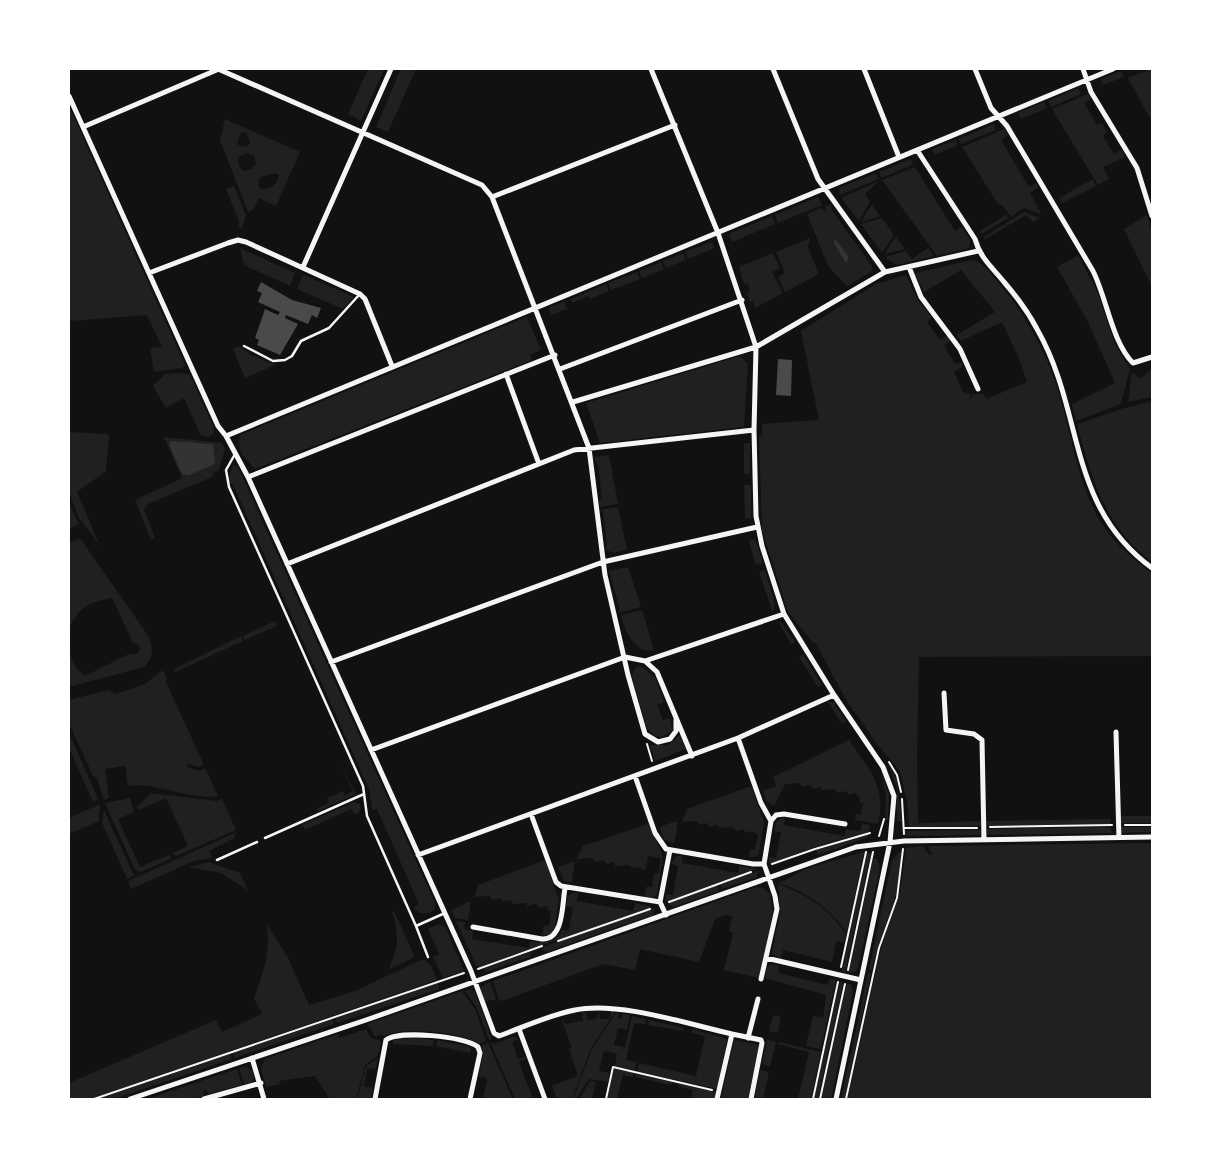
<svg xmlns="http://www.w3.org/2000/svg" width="1221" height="1168" viewBox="0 0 1221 1168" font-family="Manrope,sans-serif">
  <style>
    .green { fill: #202020; fill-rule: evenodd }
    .water { fill: #333 }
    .building { fill: #4a4a4a }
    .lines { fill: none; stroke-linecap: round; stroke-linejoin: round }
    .path { stroke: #f5f5f5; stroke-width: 2 }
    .service { stroke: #f5f5f5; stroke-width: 2.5 }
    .minor { stroke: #f5f5f5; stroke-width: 5 }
  </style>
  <rect width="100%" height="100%" fill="#111"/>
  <path class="green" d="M368,69H384L361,121L348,114Z
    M401,69H416L388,132L376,127Z
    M1152,69V122L1128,78Z
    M1121,71L1124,77L1103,85L1101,79Z
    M1076,89H1079L1081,94L1051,107L1048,101Z
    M1088,94L1091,99L1084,103L1097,125L1102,123L1107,132L1103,136L1114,154L1121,150L1125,157L1103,167L1109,179L1098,185L1052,109Z
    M1044,102L1047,108L1021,119L1018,113Z
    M69,106L185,365L183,368L154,372L150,348L162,347L147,315L69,321Z
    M225,119L300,152L276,206L259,198L254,209L248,212L220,140ZM246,132L250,142L249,145L242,147L237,144L240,134ZM247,153L254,156L256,164L251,169L243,171L239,166L238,157ZM270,174H279L276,183L270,188L260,189L258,181L261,177Z
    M994,124L996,130L961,144L958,139Z
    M1004,129L1008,135L1001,140L1029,187L1036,183L1039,187L1030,193L1041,213L1040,214L1024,208L1011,217L1002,205L998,204L962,147Z
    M956,140L958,145L935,155L932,149Z
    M911,159L913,165L881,178L879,172Z
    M915,167L955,231L962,227L970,240L969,248L937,256L882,180Z
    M876,173L879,179L840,195L839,188Z
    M1093,179L1096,186L1062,203L1059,198Z
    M879,181L865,194L870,202L859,221L841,198Z
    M234,186L246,215L242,228L239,227V221L226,189Z
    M818,197L822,205L778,223L775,215Z
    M831,204L832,210L873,268L871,272L847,286L828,266L807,214L822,208L824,212L826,210L825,207Z
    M872,205L880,216L862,222L861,221Z
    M1024,212L1040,218L1033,222L1026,215L984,240V237Z
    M1006,215L1008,218L982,234L980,231Z
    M1147,215L1152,232V287L1124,229Z
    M772,216L775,224L732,242L729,235L731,233Z
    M882,218L894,235L882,253L861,224Z
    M896,237L905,249L886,254L885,253Z
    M810,238L808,248L819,274L785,292L778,277L785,273L776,252Z
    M711,242L715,248L688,259L685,252Z
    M240,248L295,273L290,286L244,265Z
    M928,248L934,256L896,265L885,257L906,251L912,259Z
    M683,253L686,260L666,268L663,261Z
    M773,253L780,268L772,272L783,293L755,308L753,301L750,302L747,293L750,292L748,283L744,284L739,267Z
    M1078,255L1097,291L1115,344L1130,369L1121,404L1076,421L1072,404L1115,383L1088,322L1057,267Z
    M972,260C982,261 991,274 997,281C1026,315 1048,354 1060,397C1071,435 1077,474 1094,510C1107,536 1128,556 1152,573V656L919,657L917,755L918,823L981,821V826L909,827L907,802L900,771L877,744L845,698L815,642L813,643L788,612L762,530L759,436H762V424L819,420L801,331L876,284L906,275L917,299L932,317L927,322L940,340L947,336L950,341L944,345L955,364L962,362V367L954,372L963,392L971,394L969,402L973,394H984L986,399L1027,382L1019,359L1002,322L961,341L957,335L995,312L961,270L924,292L915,273Z
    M661,262L664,269L642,278L639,271Z
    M637,272L640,279L611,290L608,283Z
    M303,275H304L354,297L343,309L297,289Z
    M606,284L609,291L590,299L588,296L572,303L571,299Z
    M564,301L567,309L551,315L549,308Z
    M526,317H527L541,350L530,355L532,360L255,469C245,457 237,455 240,435Z
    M240,346L249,354L275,365L245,378L233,349Z
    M740,356L748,364L744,427L600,443L586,403Z
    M1152,368V397L1128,402L1132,372L1140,379Z
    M181,373L190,375L214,428V433L209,437L201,436L184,398L166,408L153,386L165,374Z
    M1152,401V562C1105,527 1091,478 1077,424L1121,409Z
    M69,432L107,434L109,436L106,471L77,492L100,546L79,518L69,492Z
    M164,437L222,443L225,449L219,470L213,473L212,477L148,504L144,510L155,538L151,540L135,500L182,478Z
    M744,443H750V474H744Z
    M609,455L618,504L600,507L599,501L602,498L598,465L594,459L595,457Z
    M233,465L238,467L435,903V909L430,913H419L413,908L419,904L377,809L372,810L369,789L233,485L230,483L228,479Z
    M744,485H751V518H745Z
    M69,503L79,524L69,529Z
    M618,507L627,550L613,553L605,549L607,544L603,512L600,510Z
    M80,538L149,637C153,650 154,657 144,667L69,687V652L76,668L85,676L129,654H138L140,649L139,645L133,643L112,598C90,601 79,608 69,628V543Z
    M755,539L763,563L756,565L749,541Z
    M628,567L641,607L618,613L620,610L609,571Z
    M765,570L775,604L773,613L759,572Z
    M642,610L654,650C636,656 624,629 621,615Z
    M275,621L277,626L245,640L243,636Z
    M778,621L783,624L795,642L791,644Z
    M241,636L243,641L175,672L174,669Z
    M803,654L822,685L818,687L799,657Z
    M636,667H642L655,677L664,702L657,705L663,720L670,718L672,730L662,737L655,736L647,729L632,675Z
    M163,670L167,679L165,680L204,765L199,767L188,764L187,767L199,771L205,768L218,796C194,801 152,781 128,786L125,766L105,769L109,798L104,800L97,778L93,776L69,723V700L108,690L116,694L145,684Z
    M827,701L834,703L846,721L842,724Z
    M69,733L97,796L98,799L93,802L69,748Z
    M680,735L686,749L655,761L650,745H668Z
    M849,740C869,769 887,787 878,824L855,820L856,814L861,815L863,803L859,802L860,797L857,796L856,793L849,795L845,791L838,793L835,789L822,790L820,787L813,789L810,785L803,787L799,783L785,784L774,806L767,802L763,791L776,786L773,777Z
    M339,760L356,794L318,811L317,809L329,803L327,798L343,791L345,795L353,791Z
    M888,763L897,780L902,821H897V789Z
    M879,768L889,795L888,820H885L886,795Z
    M751,786L764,822L759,853L755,857H749L750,849L755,850L758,835L753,831L746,833L743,829L736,831L732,827L719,828L717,825L710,827L707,823L700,825L697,821L682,822L687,809Z
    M151,793L217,801L222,799L236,830L176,856L172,853L188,846L166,798L138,810L137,807Z
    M130,798L134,812L118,819L140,867L169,855L172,858L141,872L135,870L105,803Z
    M354,802L360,804L361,810L355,815L351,809L305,830L302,825Z
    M100,804L99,821L69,834V818Z
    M104,810L134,876L127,879L102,823Z
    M1121,816H1152V823H1121Z
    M782,818H785L784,825L844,836L846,829L860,831L862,824L870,825L869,832L818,846L769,864V857L776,858L781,832L774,831L776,822Z
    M1110,819V824L986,826V821Z
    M673,822H678L674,844L664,839L660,827Z
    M648,824L663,856L657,894L653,898L644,897L646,887H652L654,873L658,874L661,858L648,856L646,869L643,870L639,867L633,868L629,865L615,866L614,862L607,864L604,860L594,862L593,858L576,859L583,846Z
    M1110,827L1112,833L987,835V829Z
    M1122,827H1152V832L1122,833Z
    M981,830V835L907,836L905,831Z
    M237,832L234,835L235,838L209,851L212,858L194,861L131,889L128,881Z
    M868,835V837L818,855L816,850Z
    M1152,843V1099H848L875,973L878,971H875L887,928L899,898L906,848L923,846L929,855L932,854L928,846Z
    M901,850C904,891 881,930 872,970L869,969L892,860Z
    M864,852L847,932C828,907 808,893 779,883L808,868Z
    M867,852L871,854L845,972L842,971Z
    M677,856H682V863L738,873L739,866L756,869L666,902V894L673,895L678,866L671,864Z
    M873,858L877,859L880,868L858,968L855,972L849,973Z
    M545,860L559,900L554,931L548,936L542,935L544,925L549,926L551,911L548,910L547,906L539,908L536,904L527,906L526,903L512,904L511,900L502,902L501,898L492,900L490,896L474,897L478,885Z
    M575,861L572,882L564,881L558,867Z
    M208,862L240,873L248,891L221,873L189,867Z
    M758,871L757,877L722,889L720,885Z
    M778,884C808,895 828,908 846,934L844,942L836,941L832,962L783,950L781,958L772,954L780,911Z
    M717,885L719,891L674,907L667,904Z
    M756,887L763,888L770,894L773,911L759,978L724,970L733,933L729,932L732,916L725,915L715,919L699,962L640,949L635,970L603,964L502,1001L499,1000L493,981Z
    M573,893H578L577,901L633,911L635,903L652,907L479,967L476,965L456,921L465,922L464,929L473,931L472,939L529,948L530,941C543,943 556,944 562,930H569L573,908L566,906L568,896Z
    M471,901L468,920L455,918L451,910Z
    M655,908L653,915L546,952L540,948Z
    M394,911L415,957L388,970C398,951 400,932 392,912Z
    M266,923L288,958L309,1005L355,991L423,959L431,965L437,980L90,1099H69V1083L216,1020L222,1032L262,1014L254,998C263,973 272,950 266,923Z
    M439,924L446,928L464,971L443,978L433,957L439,954L428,929Z
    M531,952L530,957L486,972L484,968Z
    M771,964L779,966L778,973L828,985L830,978L836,980L821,1049L806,1046L813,1016L823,1018L826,995L765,978L767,967Z
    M868,973H871L845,1099H841Z
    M840,981L843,984L818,1099H814Z
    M490,982L496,999L484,1002L480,987Z
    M438,983L439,989L337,1023L335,1018Z
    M847,983L851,985L853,992L831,1099H821Z
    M470,989L475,992L492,1039L489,1040L477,1008L465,991Z
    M462,991L475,1009L486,1041L479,1044C463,1032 401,1026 384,1036L382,1034L375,1037L367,1024Z
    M598,1011L600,1019H610L611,1011L615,1012L591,1048L572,1099H557L552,1086L578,1076L569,1049L572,1048L561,1018L565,1024L583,1021L582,1013L586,1012L588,1020L597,1019Z
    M616,1013H619L618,1018L622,1019L623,1014L630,1015L627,1030L618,1028L614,1045L625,1047L632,1016L646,1019L645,1024L634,1023L626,1060L636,1062L635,1070L615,1066L617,1054L604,1051L599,1071L609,1073L608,1082L589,1079L576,1099H573L592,1049Z
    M773,1015L781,1017L778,1033L769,1031Z
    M332,1019L334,1024L235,1058L233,1053Z
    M649,1020L684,1028L683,1031L648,1025Z
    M366,1029L370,1037L381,1041L378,1056L365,1065L356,1099H330L315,1076L279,1081L280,1084L266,1087L261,1068L265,1059L338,1034L339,1038Z
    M692,1029L727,1039L717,1089L637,1071L639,1063L696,1076L705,1036L691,1033Z
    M513,1037L519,1039L512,1042L518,1059L525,1057L526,1059L519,1062L533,1099H515L490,1042L494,1044Z
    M415,1038L434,1040L433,1046L393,1044V1040Z
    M767,1039L776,1042L770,1066L762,1064Z
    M437,1040L471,1047L470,1053L436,1046Z
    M734,1040L760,1045L748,1099H721Z
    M779,1042L821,1052L811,1099H798L809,1052L778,1044Z
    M488,1043L513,1099H483L487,1078L479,1076L483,1054L481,1046Z
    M230,1054L232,1059L114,1099H99Z
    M378,1058L376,1069L367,1068L364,1086L373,1088L371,1099H357L366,1066Z
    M246,1067L252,1070L254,1077L251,1083L244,1084L239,1068Z
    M237,1069L242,1085L208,1094L207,1090L203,1091L204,1096L194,1099H147Z
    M614,1069L634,1073L633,1077L623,1075L617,1099H607Z
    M760,1070L769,1072L763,1099H754Z
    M636,1074L672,1082L671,1085L635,1077Z
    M590,1081L596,1082L592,1098L594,1099H579Z
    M679,1084L716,1092L715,1099H691L693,1090L678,1086Z"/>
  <path class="water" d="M835,239L849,257L846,263L834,243Z
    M171,441L211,444L213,445L215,464L189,475L182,474L169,445Z"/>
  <path class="building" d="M261,282L292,300L321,308L317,318L312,315L308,324L286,315L285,318L298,324L280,355L257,345L259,340L255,338L265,309L278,315L280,312L258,302L262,293L257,291Z
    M778,359L792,360L791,396L776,395Z"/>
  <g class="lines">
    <path class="path" d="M647,744L652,761
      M889,762L897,775L901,792
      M902,799L904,834
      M1125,825H1152
      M990,827L1112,825
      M905,828H977
      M879,836L884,819
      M772,864L815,849L870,833
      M669,902L751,872
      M558,941L650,909
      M841,967L866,852
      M478,969L542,946
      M848,970L873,852
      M94,1099L464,973
      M606,1099L613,1067L712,1090
      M813,1099L838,982
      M820,1099L845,984
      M846,1099L879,948L897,898L903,849"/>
    <path class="service" d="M244,346L273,361L285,360L292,356L301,341L329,328L359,295
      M235,454L226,470L229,487L363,786L367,816L416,926L445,913
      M265,838L364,794
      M217,860L257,842
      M416,926L428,957"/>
    <path class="minor" d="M218,69L482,185L492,197L589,448L605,575L628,675L645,734L658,742L670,739L676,731V720
      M651,69L718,233L756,347L754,430L756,516L762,546L784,614L834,695L883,767L894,796L890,842L836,1099
      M773,69L818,179L885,272
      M864,69L899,157
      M975,69L991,108L1007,126L1093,271C1107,299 1112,342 1133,363L1152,357
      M1083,69L1091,92L1137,168L1152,216
      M69,96L218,426L226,436L248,477L471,971L494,1033L499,1036C524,1027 549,1015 575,1010C618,1001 688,1024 732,1034
      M83,127L219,69
      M917,150L975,239C980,258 992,267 1004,282C1017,297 1028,312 1037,329C1085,413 1066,505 1152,568
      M492,197L675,125
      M303,267L391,69
      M909,267L921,297L960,349L978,389
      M149,273L228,243L238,240L246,242L360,294L365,299L392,366
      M560,369L742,300
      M506,374L539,464
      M573,402L756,347L885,272L978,251
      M226,436L1113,69
      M248,477L555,355
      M287,564L574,450L754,430
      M625,657L645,661L657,672L692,756
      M645,661L784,614
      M331,662L603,562L757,527
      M944,693L946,730L974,734L982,740L984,840
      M1116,732L1119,838
      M738,738L761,803L771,821L764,864L775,896L777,909L761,979
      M371,750L625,657
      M635,776L655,833L666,849L753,864H764
      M531,814L556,882L561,886L660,902
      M771,821L776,815L784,814L845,824
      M418,855L738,738L834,695
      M666,915L660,902L670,850
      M473,927L542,939C564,940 562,904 565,888
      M766,958L861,980
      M519,1029L545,1099
      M748,1038L758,999
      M252,1058L264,1099
      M130,1099L366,1020L856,847L904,841L1152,837
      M204,1099L261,1083
      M375,1099L386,1040C399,1030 465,1036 478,1047L480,1053L470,1099
      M717,1099L732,1034L761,1040L762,1043L751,1099"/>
  </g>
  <rect width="1221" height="1168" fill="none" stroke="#ffffff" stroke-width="140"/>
</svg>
